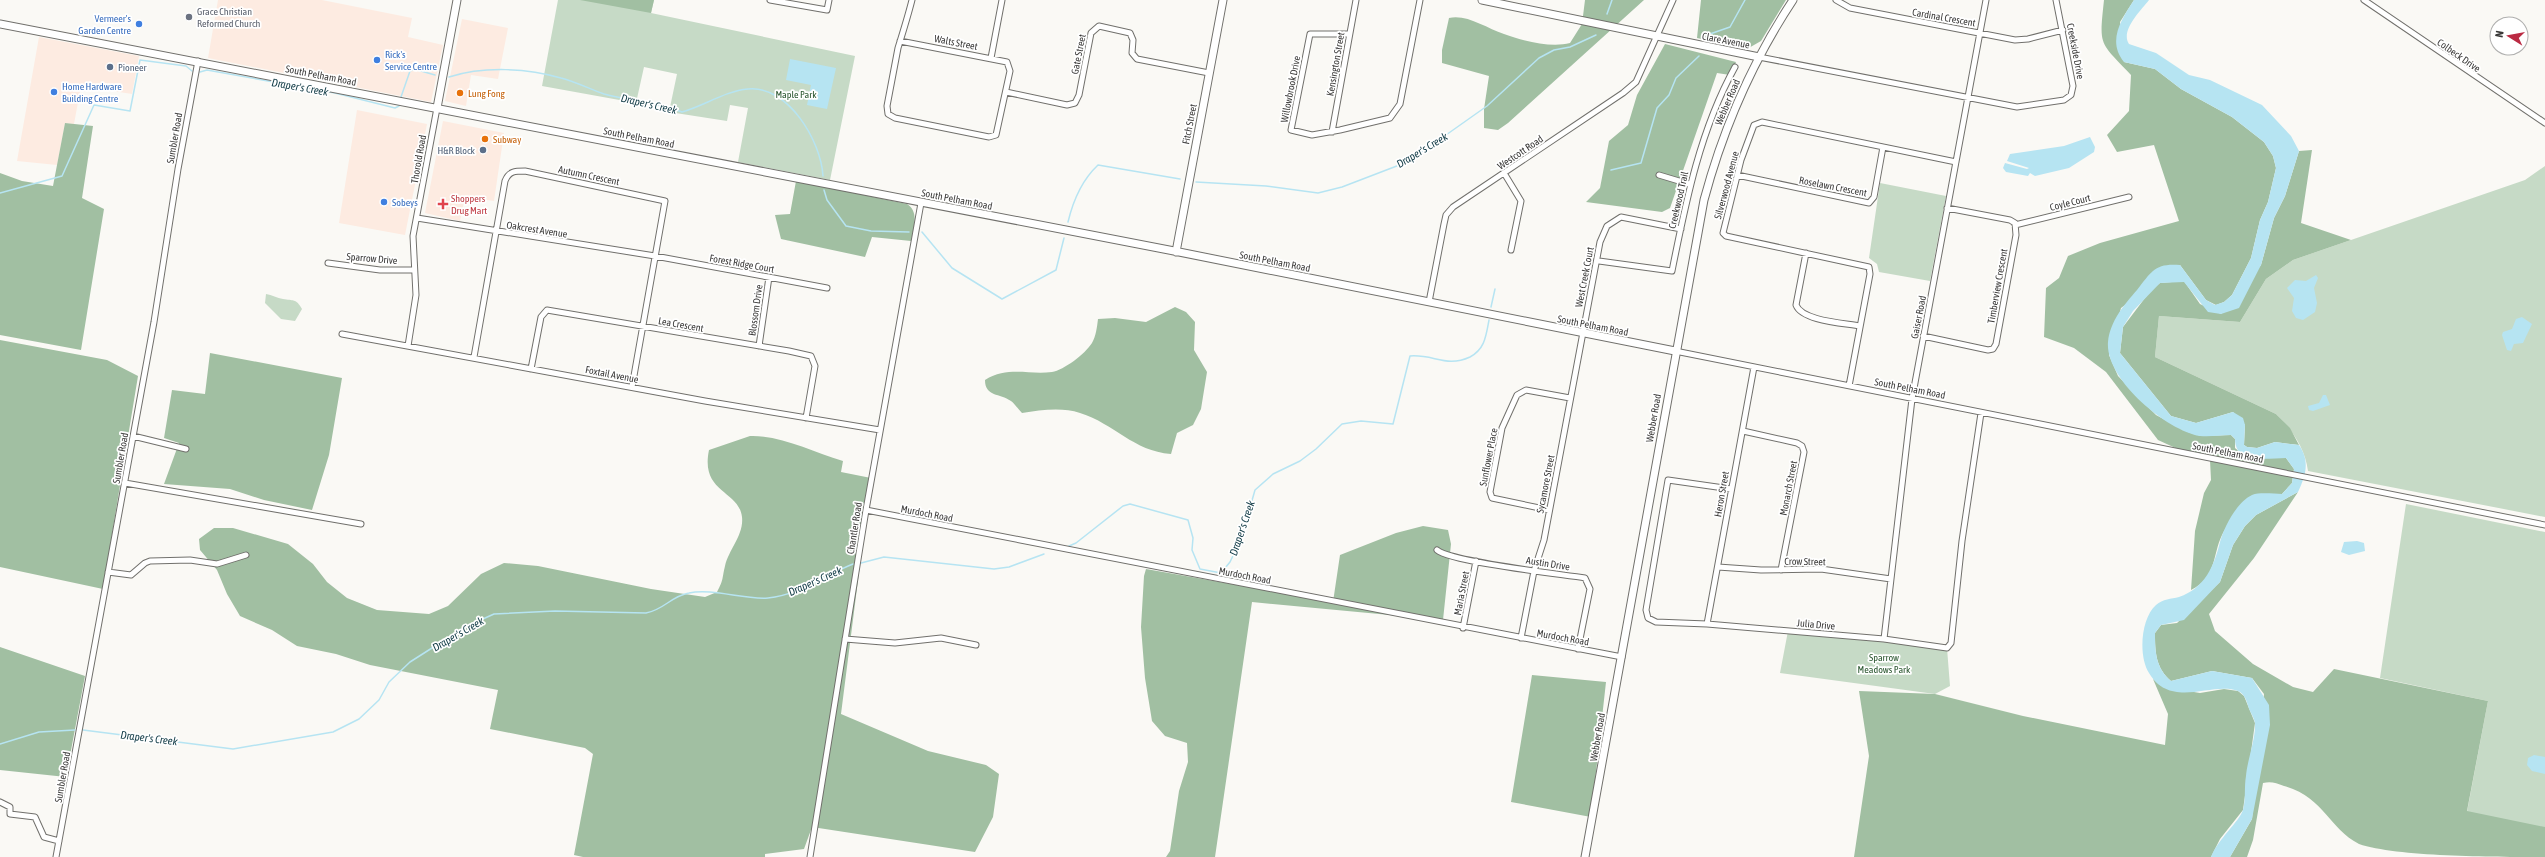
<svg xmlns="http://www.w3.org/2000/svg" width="2545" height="857" viewBox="0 0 2545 857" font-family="'Asap Condensed',sans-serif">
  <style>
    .commercial { fill: #fdebe1 }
    .green { fill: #c6dac6 }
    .forest { fill: #a1bfa2 }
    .water { fill: #b6e4f2 }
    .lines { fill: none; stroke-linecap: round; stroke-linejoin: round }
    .stream { stroke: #b6e4f2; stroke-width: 1.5 }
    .street-casing { stroke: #71706c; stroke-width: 7 }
    .secondary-casing { stroke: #71706c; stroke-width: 9 }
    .street { stroke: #fff; stroke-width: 5 }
    .secondary { stroke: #fff; stroke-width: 7 }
    .worship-dot { fill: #6b7280; stroke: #fff; stroke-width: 1.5 }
    .shop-dot { fill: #3f7fe0; stroke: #fff; stroke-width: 1.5 }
    .service-dot { fill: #5c6f8a; stroke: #fff; stroke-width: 1.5 }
    .food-dot { fill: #e8710a; stroke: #fff; stroke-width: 1.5 }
    .health-dot { fill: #e0444e; stroke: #fff; stroke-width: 1.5 }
    .labels { text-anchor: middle; stroke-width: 3.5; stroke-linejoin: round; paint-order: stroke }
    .worship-label { font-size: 10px; fill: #5b616d; stroke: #fff; text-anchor: start }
    .street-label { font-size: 10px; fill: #3a3938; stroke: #fff }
    .shop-label { font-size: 10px; fill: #366cbe; stroke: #fff; text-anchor: start }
    .service-label { font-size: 10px; fill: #4e5e75; stroke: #fff; text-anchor: start }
    .food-label { font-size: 10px; fill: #c56008; stroke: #fff; text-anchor: start }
    .park-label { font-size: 10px; fill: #29552e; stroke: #fff }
    .health-label { font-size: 10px; fill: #be3a42; stroke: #fff; text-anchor: start }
    .water-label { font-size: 11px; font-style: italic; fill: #113b46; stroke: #fff }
  </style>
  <rect width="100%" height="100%" fill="#faf9f5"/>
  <path class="commercial" d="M218,0H322L412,18L408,37L443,45L431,102L208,58Z
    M462,19L508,28L498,79L471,75L466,106L445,101Z
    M39,37L139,56L132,94L81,86L74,124L65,123L57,165L17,161Z
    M357,110L427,124L405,235L339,223Z
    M443,121L504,133L494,201L465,197L460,221L425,213Z"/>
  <path class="green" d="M558,0H654L651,13L855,56L830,180L738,162L748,108L730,105L727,121L669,112L677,74L644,67L636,103L542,86Z
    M2545,166V517L2308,471C2305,448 2292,430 2276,414L2155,357L2159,316L2240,322L2266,279L2293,260L2525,180Z
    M1880,183L1946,196L1930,281L1879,272L1877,264L1869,258Z
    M266,294C272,295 277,298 283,299C293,301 296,298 302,309L295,321L281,319L265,303Z
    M2406,504L2545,532V831L2467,812L2488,701L2380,678Z
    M1788,631L1947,648L1950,686L1935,694L1780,673Z"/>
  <path class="forest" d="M580,0H654L651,13Z
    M1585,0H1644L1508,123L1498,130L1484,128V109L1489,76L1442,63V50L1449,18C1467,14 1486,28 1504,34C1523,41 1551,48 1570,43L1582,24Z
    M1701,0H1786L1761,41L1747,49L1697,38Z
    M2104,0H2134L2120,22L2124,62L2155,69L2181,89L2232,117L2264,142L2273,156L2276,168L2268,202L2260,220L2251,258L2232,295L2224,302L2216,305L2206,300L2180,265L2121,308L2109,355L2118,376L2156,415L2188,432L2201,436L2231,435L2235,439V448L2247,458H2286L2294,469L2292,483L2282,494L2253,495C2243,507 2229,521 2222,535C2212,556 2217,577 2191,590L2195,531L2204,493L2211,480L2210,460L2193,456L2158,440L2106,372L2074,348L2044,337L2046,288L2059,278L2068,256L2100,243L2179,221L2154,145L2117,152L2107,135L2129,111L2131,75C2099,41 2099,47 2104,0Z
    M1665,44L1736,62L1730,75L1717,73L1670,208L1662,212L1586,202L1600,188L1609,141L1628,125L1637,95Z
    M65,123L93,126L82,198L104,209L81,350L0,335V173L22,181L53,186Z
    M2312,150L2301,223L2351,240L2293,260L2266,279L2240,322L2159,316L2155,357L2276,414L2290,428L2299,445L2275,442L2257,448L2247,447L2244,445L2245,425L2233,412L2196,423L2171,416L2120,353L2123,327L2151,290L2160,283L2184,281L2200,304L2221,314L2261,265L2274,218L2285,196L2299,151Z
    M796,181L907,204C920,212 913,229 911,241L872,237L865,257L781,239L775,215L790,214Z
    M1175,307L1186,312L1195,322L1194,350L1207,372L1201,409L1193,425L1177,433L1171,454C1133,451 1115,424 1080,413C1062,407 1041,410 1022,413C1018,409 1015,404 1011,401C1000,393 985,397 985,380C1008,366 1028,375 1052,372C1064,370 1085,354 1092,343C1096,336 1097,327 1098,319L1115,318L1146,322Z
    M0,340L107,360L138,376L103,589L0,567Z
    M210,353L342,378L329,455L312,510L264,500L230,489L164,484L179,443L164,438L172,390L205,394Z
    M750,436C782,435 812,452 843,461L841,472L871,478L841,714L928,751L986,765L999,774L993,817L975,852L812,827L804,849L765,854V857H583L574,855L593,754L585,748L490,729L498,690L370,665L336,654L297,646L272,630L240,616L227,594L217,570L200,550L199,539L214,528H233L288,544L313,564L327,582L347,598L377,610L429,614L448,606L481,574L504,563L538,566L651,589L705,597L717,592C724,579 722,578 725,566C729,549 744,535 742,517C739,490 700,493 709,450Z
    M2298,492L2254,558L2209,614L2215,631L2253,664L2293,687L2313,692L2334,669L2488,701L2467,811L2545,827V857C2498,857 2397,857 2359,844C2328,828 2325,798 2284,786C2276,783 2271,781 2263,783L2253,840L2247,857H2230L2252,819L2264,694L2252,678L2212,671L2171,681C2156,668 2155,653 2155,633L2161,625L2177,623L2220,582L2233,545L2245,526L2256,515Z
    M1423,526L1448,530L1451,544L1443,620L1252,602L1215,857H1166L1170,851L1179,791L1188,762L1187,743L1165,736L1152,721L1145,678L1141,627L1144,576L1146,569L1333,602L1340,555L1396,533Z
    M0,647L85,676L66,777L0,770Z
    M1532,675L1606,682L1591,817L1511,802Z
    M2153,679L2163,687L2200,693L2224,689L2238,691L2244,696L2255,723L2243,810L2220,839L2211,857H1854L1869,756L1859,691L1935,694L2023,716L2165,745L2168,714Z"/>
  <path class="water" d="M2134,0H2149C2141,10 2120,31 2129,44L2156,53L2189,75L2210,80L2262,105L2291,136L2299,151L2285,196L2274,218L2261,265L2239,308L2221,314L2208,312L2184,282L2160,283L2133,311L2123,327L2120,353L2171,416L2196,423L2233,412L2243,418L2245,425L2244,445L2247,447L2257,448L2275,442L2299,445C2310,461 2306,475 2298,492L2256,515L2245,526L2233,545L2220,582L2184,620L2161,625L2155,633C2155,653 2156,668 2171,681L2212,671L2252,678L2269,705L2270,725L2252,819L2230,857H2211C2218,839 2239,822 2243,810C2246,800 2244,787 2246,776C2247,761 2256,738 2255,723C2254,718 2251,713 2249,709C2247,702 2245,694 2238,691C2212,681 2171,710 2149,673C2138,656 2141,618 2156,605C2163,599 2171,599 2179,597C2205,588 2214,566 2220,542C2224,527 2237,502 2252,495C2260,492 2274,494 2282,494L2292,483L2294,469L2286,458C2268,458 2235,465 2235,439L2231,435C2221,435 2210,437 2200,436C2166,430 2105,379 2108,342C2110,321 2124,305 2137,290C2152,271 2155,263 2180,265L2206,300L2215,305L2224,302L2232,295L2251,258L2260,220L2268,202L2276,168L2273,156L2264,142L2232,117L2181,89L2155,69L2124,62C2107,41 2121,20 2134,0Z
    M790,59L836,68L827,109L807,105L811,85L786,80Z
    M2090,137L2095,147L2094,152L2069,168L2035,176L2030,173L2028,176L2006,172L2003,168L2005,163L2027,169L2029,168L2007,161L2010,154L2064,146Z
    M2316,275L2318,278L2314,288L2317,303L2315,312L2303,320L2296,318L2292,311L2294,298L2287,288L2295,280L2306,281Z
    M2522,317L2532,324L2523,343L2514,344L2511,351L2507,350L2502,335L2503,332L2512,329L2516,319Z
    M2323,395H2326L2330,405L2313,411L2309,410L2308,406L2319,403Z
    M2357,541L2364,543L2365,551L2349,555L2341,552L2344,542Z
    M2534,755L2545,757V774L2532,771L2527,765L2528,758Z"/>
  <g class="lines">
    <path class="stream" d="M1607,14L1612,0
      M1707,35L1730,27L1745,0
      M200,72L207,70L335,93L395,108L399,106
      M449,77C484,66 527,68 561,78C576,82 590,89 604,94C630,101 657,102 682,112C704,106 725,91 748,89C788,85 821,141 823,176
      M401,97L410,71L414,69L435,75
      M1611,170L1641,163L1657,108L1669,95L1676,78L1699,56
      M1196,182L1266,186L1318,193L1342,187L1402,164L1429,147L1487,106L1539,58L1554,50L1570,47L1596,35
      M824,190L827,200L846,226L871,231L909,232
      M0,193L62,176L94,105L130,111L140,60L186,66L192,71
      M1068,222C1073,201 1082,180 1098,165L1180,179
      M922,232L952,268L1002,299L1056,270L1064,238
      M1491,307L1495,289
      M1069,546L1076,543L1123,506L1130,504L1188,520L1193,538L1192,550L1200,569L1221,573L1230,562L1241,539L1255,490L1273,474L1300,461L1316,449L1342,424L1361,421L1393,424L1410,356C1434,354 1446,368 1470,357C1485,349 1486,336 1489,320
      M861,563L884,557L994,569L1009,567L1044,554
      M83,730L233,749L333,732L359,719L379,700L389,682L410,662L465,627L494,614L555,611L646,613C664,610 671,596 689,593C713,588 744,600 768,598C799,595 825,575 853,564
      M0,744L39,732L75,730"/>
    <defs>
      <path id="street" d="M770,0L827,10L829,0
        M1836,0L1850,8L2015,40L2028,39L2063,30
        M2364,0L2545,123
        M1349,34H1310L1291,130L1312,135L1340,130L1390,118L1400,104L1420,0
        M900,41L1007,62L1010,71L996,135L989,137L895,118L888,114L887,106L898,48C903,32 908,16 912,0
        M1759,57L2017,107L2064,100L2071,95L2073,86L2056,0
        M991,58L1002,0
        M1006,92L1067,105L1075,103L1079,95L1091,33L1099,26L1130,33L1133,40L1132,53L1137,59L1209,73
        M1332,132L1356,0
        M1504,173L1521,201L1511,250
        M1659,175L1689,184
        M1737,175L1869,203L1874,197L1883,147
        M417,218L655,256L827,288
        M2015,225L2129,197
        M1806,253L1796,305C1802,321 1844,323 1860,326
        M1599,261L1672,271C1686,201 1700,130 1735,67
        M328,263L380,270H414
        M1429,302L1444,224L1446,215L1453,207L1623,93L1636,82L1673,0
        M342,334L705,401L880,430
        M1923,336L1988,350L1993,349L1996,344L2016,235L2015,223L2010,220L1947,208
        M408,346L416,295L413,236L437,108
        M759,346L769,277
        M1675,351L2545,525
        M474,357L505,181C509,171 515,171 525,171L665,201L632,387
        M531,369L541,317L547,310L789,351L811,356L815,366L806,418
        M1849,386L1870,274L1869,267L1726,236L1723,233L1741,160L1754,125L1762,122L1956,162
        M1743,431L1797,443L1802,446L1804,452L1781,570
        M133,436L186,449
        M125,483L361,524
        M1731,489L1668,480L1646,610L1648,618L1656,622L1707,624L1884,639L1947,648L1951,643L1962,541L1981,413
        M866,510L1622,657
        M1549,510L1492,498L1490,492L1502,428L1517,395L1526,390L1570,398
        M1437,550C1451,562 1560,574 1585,578L1590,589L1578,649
        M1718,567L1761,570L1821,569L1891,579
        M108,572L131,575L145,563L150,561L190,560L217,564L246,555
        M1707,624L1754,367
        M1463,628L1476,561
        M1521,638L1534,571L1544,540L1600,242L1607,226L1621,217L1681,229
        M845,639L895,643L941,638L976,645
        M1884,639L1912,399L1986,0
        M0,802L10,807V814L35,817L44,837L59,841
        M56,857L154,322L178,169L198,61
        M810,857L866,510L921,203"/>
      <path id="secondary" d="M1482,0L1759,57
        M0,24L1169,250L1675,351
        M437,108L457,0
        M1176,252L1223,0
        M1585,857L1704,200C1723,129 1752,62 1793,0"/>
    </defs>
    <use href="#street" class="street-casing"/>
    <use href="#secondary" class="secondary-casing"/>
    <use href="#street" class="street"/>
    <use href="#secondary" class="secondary"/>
  </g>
  <circle class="worship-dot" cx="189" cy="17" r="4"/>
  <g class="shop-dot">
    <circle cx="139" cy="24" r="4"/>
    <circle cx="377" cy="60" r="4"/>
    <circle cx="54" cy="92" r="4"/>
    <circle cx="384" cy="202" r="4"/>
  </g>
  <g class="service-dot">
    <circle cx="110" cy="67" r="4"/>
    <circle cx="483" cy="150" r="4"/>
  </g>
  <g class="food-dot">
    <circle cx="460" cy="93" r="4"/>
    <circle cx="485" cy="139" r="4"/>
  </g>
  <path class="health-dot" d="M441 198h4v4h4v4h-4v4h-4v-4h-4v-4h4z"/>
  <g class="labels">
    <g class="worship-label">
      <text x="197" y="15">Grace Christian<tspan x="197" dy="12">Reformed Church</tspan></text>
    </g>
    <g class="street-label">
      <text transform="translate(1944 17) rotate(10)" y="4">Cardinal Crescent</text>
      <text transform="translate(1726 40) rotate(11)" y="4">Clare Avenue</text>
      <text transform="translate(956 42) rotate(11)" y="4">Walts Street</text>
      <text transform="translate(2076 51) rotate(79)" y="4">Creekside Drive</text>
      <text transform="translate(1078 54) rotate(-79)" y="4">Gate Street</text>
      <text transform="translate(2459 55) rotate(35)" y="4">Colbeck Drive</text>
      <text transform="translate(1335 64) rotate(-80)" y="4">Kensington Street</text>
      <text transform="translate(321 75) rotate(11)" y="4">South Pelham Road</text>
      <text transform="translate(1290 89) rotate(-79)" y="4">Willowbrook Drive</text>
      <text transform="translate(1727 102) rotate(-67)" y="4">Webber Road</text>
      <text transform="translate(1189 124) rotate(-79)" y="4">Fitch Street</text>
      <text transform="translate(639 137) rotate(11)" y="4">South Pelham Road</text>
      <text transform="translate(174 138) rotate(-80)" y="4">Sumbler Road</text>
      <text transform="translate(1520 152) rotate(-34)" y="4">Westcott Road</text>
      <text transform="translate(418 159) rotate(-80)" y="4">Thorold Road</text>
      <text transform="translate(589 175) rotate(12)" y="4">Autumn Crescent</text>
      <text transform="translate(1726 185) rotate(-75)" y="4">Silverwood Avenue</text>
      <text transform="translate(1833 186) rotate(11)" y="4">Roselawn Crescent</text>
      <text transform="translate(957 199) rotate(11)" y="4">South Pelham Road</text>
      <text transform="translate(1678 200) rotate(-77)" y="4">Creekwood Trail</text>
      <text transform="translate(2070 202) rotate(-14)" y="4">Coyle Court</text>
      <text transform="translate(537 229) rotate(9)" y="4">Oakcrest Avenue</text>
      <text transform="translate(372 258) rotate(5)" y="4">Sparrow Drive</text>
      <text transform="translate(1275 261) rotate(11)" y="4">South Pelham Road</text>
      <text transform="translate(742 263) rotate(10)" y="4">Forest Ridge Court</text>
      <text transform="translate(1584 277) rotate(-79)" y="4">West Creek Court</text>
      <text transform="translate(1997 286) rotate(-80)" y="4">Timberview Crescent</text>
      <text transform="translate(755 310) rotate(-82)" y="4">Blossom Drive</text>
      <text transform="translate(1918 317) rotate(-79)" y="4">Gaiser Road</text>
      <text transform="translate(681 324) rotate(10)" y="4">Lea Crescent</text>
      <text transform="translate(1593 325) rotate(11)" y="4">South Pelham Road</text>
      <text transform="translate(612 374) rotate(11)" y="4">Foxtail Avenue</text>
      <text transform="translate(1910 388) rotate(11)" y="4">South Pelham Road</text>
      <text transform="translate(1653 418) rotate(-80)" y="4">Webber Road</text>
      <text transform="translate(2228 452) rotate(11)" y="4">South Pelham Road</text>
      <text transform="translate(1488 457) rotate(-79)" y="4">Sunflower Place</text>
      <text transform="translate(120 458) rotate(-80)" y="4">Sumbler Road</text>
      <text transform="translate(1545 484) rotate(-79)" y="4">Sycamore Street</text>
      <text transform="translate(1788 488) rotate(-79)" y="4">Monarch Street</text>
      <text transform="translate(1721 494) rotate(-80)" y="4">Heron Street</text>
      <text transform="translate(927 513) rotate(11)" y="4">Murdoch Road</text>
      <text transform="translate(854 528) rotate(-81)" y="4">Chantler Road</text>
      <text transform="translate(1805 561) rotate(1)" y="4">Crow Street</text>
      <text transform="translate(1548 563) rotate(9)" y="4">Austin Drive</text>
      <text transform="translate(1245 575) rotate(11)" y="4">Murdoch Road</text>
      <text transform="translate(1461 593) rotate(-79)" y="4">Maria Street</text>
      <text transform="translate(1816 624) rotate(5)" y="4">Julia Drive</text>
      <text transform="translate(1563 637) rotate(10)" y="4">Murdoch Road</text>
      <text transform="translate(1597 737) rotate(-80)" y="4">Webber Road</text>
      <text transform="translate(62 777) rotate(-80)" y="4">Sumbler Road</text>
    </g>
    <g class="shop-label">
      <text x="131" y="22" text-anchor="end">Vermeer's<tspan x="131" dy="12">Garden Centre</tspan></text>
      <text x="385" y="58">Rick's<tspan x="385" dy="12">Service Centre</tspan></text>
      <text x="62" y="90">Home Hardware<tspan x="62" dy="12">Building Centre</tspan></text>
      <text x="392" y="206">Sobeys</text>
    </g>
    <g class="service-label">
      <text x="118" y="71">Pioneer</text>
      <text x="475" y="154" text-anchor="end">H&amp;R Block</text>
    </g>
    <g class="food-label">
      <text x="468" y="97">Lung Fong</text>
      <text x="493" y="143">Subway</text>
    </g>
    <g class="park-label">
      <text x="796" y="98">Maple Park</text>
      <text x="1884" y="661">Sparrow<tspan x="1884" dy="12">Meadows Park</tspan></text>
    </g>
    <g class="health-label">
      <text x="451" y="202">Shoppers<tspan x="451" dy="12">Drug Mart</tspan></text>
    </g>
    <g class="water-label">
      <text transform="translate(300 87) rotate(10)" y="4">Draper's Creek</text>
      <text transform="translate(649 104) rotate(13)" y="4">Draper's Creek</text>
      <text transform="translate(1422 150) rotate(-31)" y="4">Draper's Creek</text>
      <text transform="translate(1242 528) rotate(-71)" y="4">Draper's Creek</text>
      <text transform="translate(815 581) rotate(-24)" y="4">Draper's Creek</text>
      <text transform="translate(458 634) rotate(-30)" y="4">Draper's Creek</text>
      <text transform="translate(149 738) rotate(7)" y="4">Draper's Creek</text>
    </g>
  </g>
  <g transform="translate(2509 36) rotate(281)"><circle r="19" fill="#ffffff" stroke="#b0b0af"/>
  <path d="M0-3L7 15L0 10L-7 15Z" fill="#bb2a43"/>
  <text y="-6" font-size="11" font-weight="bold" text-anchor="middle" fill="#3a3938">N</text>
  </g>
</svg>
